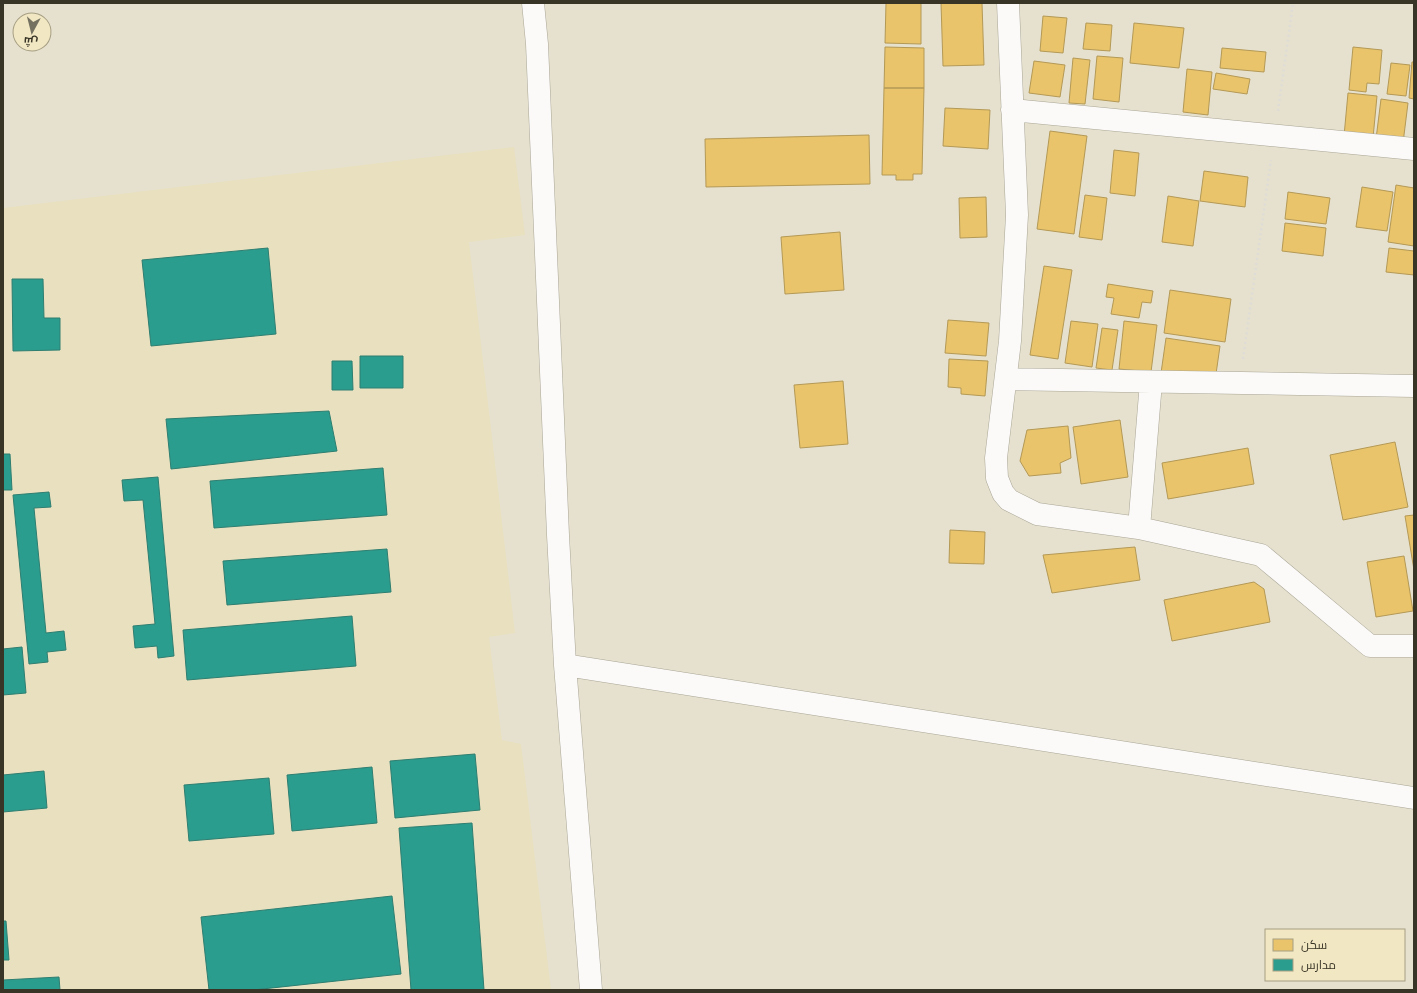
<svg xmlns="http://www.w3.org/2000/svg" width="1417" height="993" viewBox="0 0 1417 993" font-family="'Asap Condensed',Cairo,sans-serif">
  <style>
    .built { fill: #e9e0bf }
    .homes { fill: #e9c46a; stroke: #b49956 }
    .schools { fill: #2a9d8f; stroke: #2e7e70 }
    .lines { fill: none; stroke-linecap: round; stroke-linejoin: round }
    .street-casing { stroke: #a9a596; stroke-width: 23 }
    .path { stroke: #dedcd6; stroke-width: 2.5; stroke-dasharray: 2 3; stroke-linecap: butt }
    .street { stroke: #fbfaf8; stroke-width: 22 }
  </style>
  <rect width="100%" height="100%" fill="#e6e1ce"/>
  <path class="built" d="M514,147L525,235L469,242L515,633L489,637L502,740L521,744L551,990H3V208Z"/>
  <path class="homes" d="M886,3H921V44L885,43Z
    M941,3H982L984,65L943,66Z
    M1043,16L1067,18L1063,53L1040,51Z
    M1086,23L1112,25L1110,51L1083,49Z
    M1134,23L1184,28L1179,68L1130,63Z
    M885,47L924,48V88H884Z
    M1353,47L1382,50L1379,84L1367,83L1366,92L1349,90Z
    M1222,48L1266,52L1264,72L1220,68Z
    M1097,56L1123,58L1119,102L1093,99Z
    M1073,58L1090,60L1085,104L1069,103Z
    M1034,61L1065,65L1060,97L1029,93Z
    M1412,62H1414V99L1409,98Z
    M1391,63L1410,65L1406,96L1387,94Z
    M1187,69L1212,72L1208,115L1183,112Z
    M1216,73L1250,79L1247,94L1213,89Z
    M884,88H924L922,174H913V180H896V175H882Z
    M1348,93L1377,96L1373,138L1344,136Z
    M1381,99L1408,103L1403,143L1376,139Z
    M945,108L990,110L988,149L943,146Z
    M1050,131L1087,136L1074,234L1037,229Z
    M869,135L870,184L706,187L705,139Z
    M1114,150L1139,153L1135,196L1110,193Z
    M1204,171L1248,177L1245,207L1200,201Z
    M1396,185L1414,188V246L1388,242Z
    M1362,187L1393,192L1387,231L1356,227Z
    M1288,192L1330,198L1326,224L1285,219Z
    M1085,195L1107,198L1102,240L1079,237Z
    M1168,196L1199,201L1193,246L1162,242Z
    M986,197L987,237L960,238L959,198Z
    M1285,223L1326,228L1323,256L1282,251Z
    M840,232L844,290L785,294L781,237Z
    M1389,248L1414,251V275L1386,272Z
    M1044,266L1072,270L1058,359L1030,355Z
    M1108,284L1153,291L1151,303L1142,302L1139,318L1111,314L1114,298L1106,297Z
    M1170,290L1231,299L1225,342L1164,333Z
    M948,320L989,323L986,356L945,353Z
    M1071,321L1098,324L1092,367L1065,363Z
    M1124,321L1157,325L1151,372L1119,369Z
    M1102,328L1118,330L1112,370L1096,368Z
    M1166,338L1220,346L1215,381L1161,373Z
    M949,359L988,361L985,396L961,394V388L948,387Z
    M843,381L848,444L800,448L794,385Z
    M1120,420L1128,477L1081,484L1073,427Z
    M1068,426L1071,458L1060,463L1061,473L1029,476L1020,461L1027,430Z
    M1395,442L1408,507L1343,520L1330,455Z
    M1248,448L1254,484L1168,499L1162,463Z
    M1414,515V570L1405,516Z
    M950,530L985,532L984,564L949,563Z
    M1135,547L1140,580L1052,593L1043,555Z
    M1404,556L1413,611L1376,617L1367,562Z
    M1254,582L1264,589L1270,622L1172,641L1164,600Z"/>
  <path class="schools" d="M268,248L276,334L151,346L142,260Z
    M12,279H43L44,318H60V350L13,351Z
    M360,356H403V388H360Z
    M332,361H352L353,390H332Z
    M329,411L337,451L171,469L166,419Z
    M3,454H10L12,490H3Z
    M383,468L387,515L214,528L210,481Z
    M158,477L174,656L158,658L157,646L135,648L133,626L155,624L143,500L124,501L122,480Z
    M49,492L51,507L34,508L46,633L64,631L66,650L47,652L48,662L29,664L13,495Z
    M387,549L391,592L227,605L223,561Z
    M352,616L356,666L187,680L183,630Z
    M22,647L26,693L3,695V649Z
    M475,754L480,810L395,818L390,761Z
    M372,767L377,823L292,831L287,775Z
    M44,771L47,808L3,812V775Z
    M269,778L274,834L189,841L184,785Z
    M472,823L484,990H411L399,828Z
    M392,896L401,974L253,990H209L201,917Z
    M3,921H6L9,960H3Z
    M59,977L60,990H3V980Z"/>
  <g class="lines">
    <defs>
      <path id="street" d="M533,3L537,44L558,535L565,665
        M1008,3L1017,215L1010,341L996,458L997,478L1003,493L1009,500L1037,514L1139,528L1261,555L1370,646H1414
        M1012,110L1414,149
        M1006,379L1414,386
        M1139,528L1151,382
        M591,990L565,665L1414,798"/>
    </defs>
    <use href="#street" class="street-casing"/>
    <path class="path" d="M1278,111L1293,3
      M1243,359L1271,160"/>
    <use href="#street" class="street"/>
  </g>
  <rect width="1417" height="993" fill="none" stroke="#383426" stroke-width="8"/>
  <rect x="1265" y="929" width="140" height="52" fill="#f1e7c3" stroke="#a79f84"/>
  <rect x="1273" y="939" width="20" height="12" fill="#e9c46a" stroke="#a79f84"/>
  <text x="1301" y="949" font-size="12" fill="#383426">سكن</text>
  <rect x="1273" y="959" width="20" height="12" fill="#2a9d8f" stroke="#a79f84"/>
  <text x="1301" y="969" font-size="12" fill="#383426">مدارس</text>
  <g transform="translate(32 32) rotate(187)"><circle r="19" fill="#f1e7c3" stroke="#a79f84"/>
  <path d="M0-3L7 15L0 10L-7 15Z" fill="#757161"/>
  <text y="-6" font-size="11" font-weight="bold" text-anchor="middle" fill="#383426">ش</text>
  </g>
</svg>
